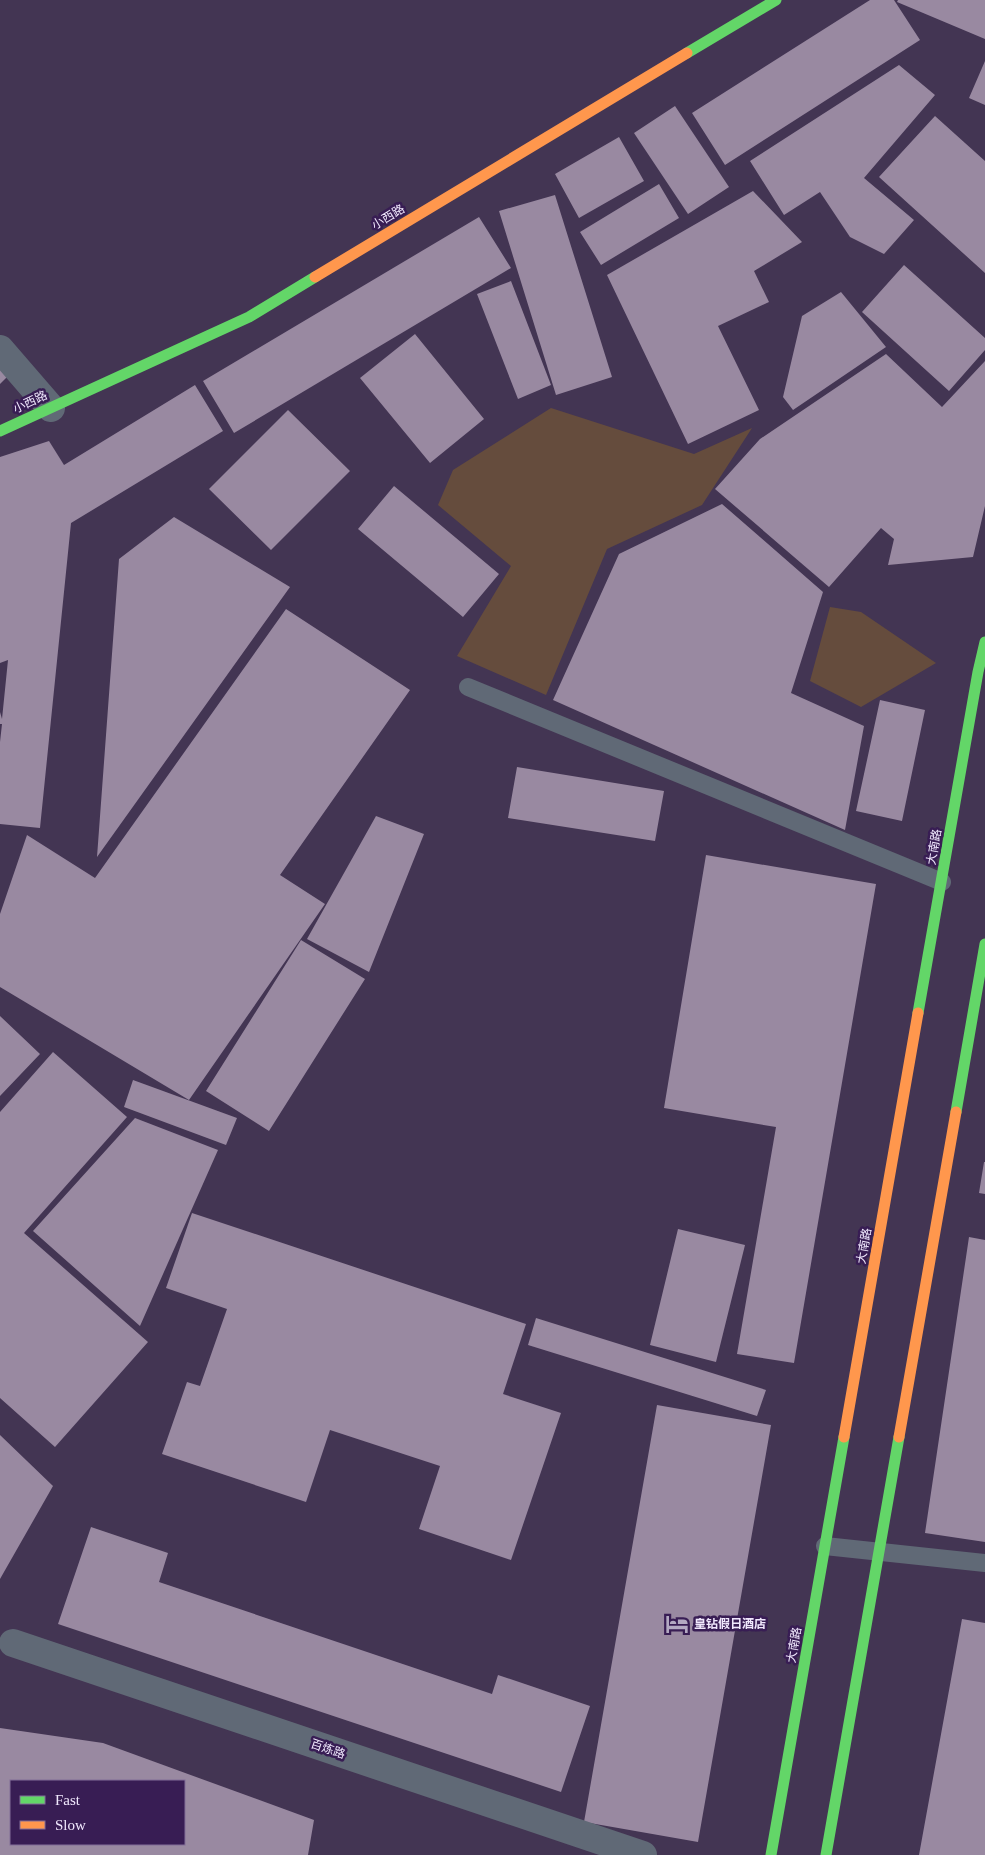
<svg xmlns="http://www.w3.org/2000/svg" width="985" height="1855" viewBox="0 0 985 1855" font-family="'Times New Roman','Noto Sans SC',serif">
  <style>
    .green { fill: #654c3d }
    .building { fill: #9989a1; fill-rule: evenodd }
    .lines { fill: none; stroke-linecap: round; stroke-linejoin: round }
    .lane { stroke: #606976; stroke-width: 18 }
    .street { stroke: #606976; stroke-width: 28 }
    .fast { stroke: #63d668; stroke-width: 11 }
    .slow { stroke: #ff974d; stroke-width: 11 }
    .labels { text-anchor: middle; stroke-width: 5; stroke-linejoin: round; paint-order: stroke }
    .street-label { font-size: 12px; fill: #f0e8fd; stroke: #381d54 }
    .poi-label { font-size: 12px; font-weight: bold; fill: #f0e8fd; stroke: #381d54; text-anchor: start }
  </style>
  <rect width="100%" height="100%" fill="#433553"/>
  <path class="green" d="M551,408L694,454L752,428L702,505L607,549L546,695L457,656L511,566L438,505L453,470Z
    M830,607L861,612L936,663L861,707L810,681Z"/>
  <path class="building" d="M870,0H894L920,40L725,165L692,113Z
    M898,0H985V39L897,2Z
    M985,61V105L969,98Z
    M899,65L935,95L864,178L914,220L884,254L850,237L820,192L784,215L750,161Z
    M675,106L729,187L688,214L634,133Z
    M935,116L985,161V273L879,177Z
    M619,137L644,181L579,218L555,174Z
    M659,184L679,218L601,265L580,232Z
    M753,191L802,242L754,271L769,302L718,326L759,410L688,444L607,275Z
    M555,195L612,377L556,395L499,211Z
    M479,217L511,268L234,433L203,381Z
    M904,265L985,338V350L949,391L862,312Z
    M511,281L551,385L518,399L477,294Z
    M841,292L886,347L793,410L783,397L802,316Z
    M415,334L484,419L430,463L360,378Z
    M886,354L942,407L985,361V506L973,557L888,565L894,539L881,528L829,587L715,489L760,439Z
    M0,367L8,376L0,384Z
    M195,385L223,431L71,523L40,828L0,824V742L2,724H0V712L2,719L8,660L0,663V457L49,441L64,465Z
    M288,410L350,471L271,550L209,489Z
    M394,486L499,574L463,617L358,529Z
    M722,504L823,592L791,693L864,726L845,830L553,700L619,554Z
    M174,517L290,587L97,857L119,559Z
    M286,609L410,690L280,875L325,904L189,1100L0,987V914L27,835L95,878Z
    M880,700L925,710L902,821L856,811Z
    M517,767L664,791L655,841L508,818Z
    M376,816L424,834L369,972L307,939Z
    M706,855L876,884L794,1363L737,1354L776,1127L664,1108Z
    M301,940L365,979L269,1131L206,1091Z
    M0,1016L40,1054L0,1096Z
    M53,1052L127,1117L24,1233L148,1342L55,1447L0,1398V1112Z
    M133,1080L237,1118L226,1145L124,1107Z
    M135,1118L218,1150L140,1326L33,1231Z
    M984,1162H985V1194L979,1193Z
    M192,1213L526,1324L503,1394L561,1413L511,1560L419,1529L440,1466L330,1430L306,1502L162,1454L187,1382L200,1386L227,1309L166,1288Z
    M678,1229L745,1245L716,1362L650,1345Z
    M969,1237L985,1240V1542L925,1533Z
    M536,1318L766,1390L757,1416L528,1345Z
    M657,1405L771,1425L698,1842L584,1822Z
    M0,1435L53,1486L0,1579Z
    M91,1527L168,1553L159,1582L492,1694L498,1675L590,1706L561,1792L58,1624Z
    M962,1619L985,1623V1855H919Z
    M0,1728L103,1743L314,1820L308,1855H0ZM11,1781H184V1844H11Z"/>
  <g class="lines">
    <path class="lane" d="M468,687L942,882
      M825,1546L985,1563"/>
    <path class="street" d="M0,349L51,408
      M13,1643L643,1855"/>
    <path class="fast" d="M687,53L776,0
      M0,431L249,317L315,277
      M918,1013L978,672L985,642
      M956,1112L985,944
      M771,1855L844,1437
      M826,1855L899,1437"/>
    <path class="slow" d="M315,277L687,53
      M844,1437L918,1013
      M899,1437L956,1112"/>
  </g>
  <defs>
    <symbol id="hotel-bare" viewBox="-9 -9 18 18"><path d="M-6-4.5h1.5V1H6V5H4.5V3h-9V5H-6ZM-4 0a1.8 1.8 0 1 1 3.6 0ZM.5 0V-2.5h3Q6-2.5 6 0Z" fill="#b3a9c2" stroke="#381d54" stroke-width="2.5" paint-order="stroke"/></symbol>
  </defs>
  <g fill-rule="evenodd">
    <use href="#hotel-bare" x="661" y="1608" width="32" height="32"/>
  </g>
  <g class="labels">
    <g class="street-label">
      <text transform="translate(388 217) rotate(-31)" y="4">小西路</text>
      <text transform="translate(30 402) rotate(-25)" y="4">小西路</text>
      <text transform="translate(934 847) rotate(-80)" y="4">大南路</text>
      <text transform="translate(864 1246) rotate(-80)" y="4">大南路</text>
      <text transform="translate(794 1645) rotate(-80)" y="4">大南路</text>
      <text transform="translate(328 1749) rotate(19)" y="4">百炼路</text>
    </g>
    <g class="poi-label">
      <text x="694" y="1628">皇钻假日酒店</text>
    </g>
  </g>
  <rect x="10" y="1780" width="175" height="65" fill="#381d54" stroke="#826e98"/>
  <rect x="20" y="1796" width="25" height="8" fill="#63d668" stroke="#826e98"/>
  <text x="55" y="1805" font-size="15" fill="#f0e8fd">Fast</text>
  <rect x="20" y="1821" width="25" height="8" fill="#ff974d" stroke="#826e98"/>
  <text x="55" y="1830" font-size="15" fill="#f0e8fd">Slow</text>
</svg>
